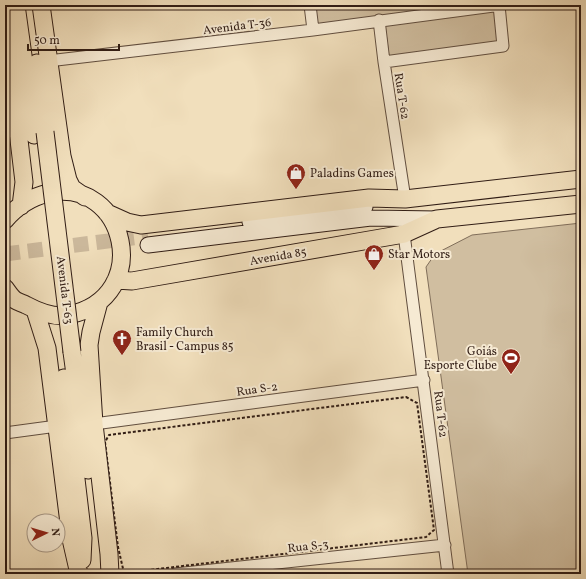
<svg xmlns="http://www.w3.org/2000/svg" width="586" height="579" viewBox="0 0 586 579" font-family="Vollkorn,serif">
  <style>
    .green { fill: #d0bea0; stroke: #806e5a }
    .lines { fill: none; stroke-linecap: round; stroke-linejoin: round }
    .secondary-tunnel { stroke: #cbb89b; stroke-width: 15; stroke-dasharray: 15 8; stroke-linecap: butt }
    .minor-casing { stroke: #614e3f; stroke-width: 13 }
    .secondary-casing { stroke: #311d15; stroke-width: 17 }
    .primary-casing { stroke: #311d15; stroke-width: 19 }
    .path { stroke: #311d15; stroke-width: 2; stroke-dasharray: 3 2; stroke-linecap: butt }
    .minor { stroke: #f6ead3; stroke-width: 11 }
    .secondary { stroke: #f6ead3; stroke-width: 15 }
    .primary { stroke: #f1dfbc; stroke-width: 17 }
    .primary-bridge-casing { stroke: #311d15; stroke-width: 19; stroke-linecap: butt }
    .primary-bridge { stroke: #f1dfbc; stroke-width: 17 }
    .labels { text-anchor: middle; stroke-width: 4; stroke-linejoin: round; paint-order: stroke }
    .street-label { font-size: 12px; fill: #311d15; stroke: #f6ead3 }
    .poi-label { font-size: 12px; fill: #311d15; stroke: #f6ead3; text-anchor: start }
  </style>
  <rect width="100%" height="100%" fill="#f1dfbc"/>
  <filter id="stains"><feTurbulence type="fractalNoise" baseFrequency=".005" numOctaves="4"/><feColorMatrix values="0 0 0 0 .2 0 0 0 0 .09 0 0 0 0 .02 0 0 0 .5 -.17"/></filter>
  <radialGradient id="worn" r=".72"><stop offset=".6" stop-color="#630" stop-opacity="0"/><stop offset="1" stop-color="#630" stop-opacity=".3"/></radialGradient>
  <path class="green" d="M312,5H470L315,28Z
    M495,11L498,43L389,56L385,25Z
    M581,223V574H468L426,267L435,254L472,235Z"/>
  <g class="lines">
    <path class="secondary-tunnel" d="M5,254L148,236"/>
    <defs>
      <path id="minor" d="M310,5L313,30
        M379,20L384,62L405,199
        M48,61L313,30L501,5
        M384,62L503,46L499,5
        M404,234L448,574
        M94,424L424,380
        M5,433L57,426
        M175,574L445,545"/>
      <path id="secondary" d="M250,222L365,207
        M148,245L371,218L437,219"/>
      <path id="primary" d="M16,5L34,135
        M41,5L62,156L68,180L72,188L85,197
        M5,22L24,182L21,206
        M37,63L45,132
        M107,213L127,222L141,225L369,198L405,199L581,179
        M5,220C16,207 32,197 48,193C126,176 155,297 69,315C54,318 39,312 26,305C22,303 18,302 15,300C11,297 8,292 5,288
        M116,280L132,281L404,234L437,219L581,204
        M99,302L91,332L89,345L94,424L109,554L110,574
        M35,310L47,348L71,539L79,574
        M72,352L88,470
        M64,378L83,538L82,560"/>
    </defs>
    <use href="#minor" class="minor-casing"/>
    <use href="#secondary" class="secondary-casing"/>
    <use href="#primary" class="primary-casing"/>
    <path class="path" d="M406,397L417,403L434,530L426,537L124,573L118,547L105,442L109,435Z
      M296,574L309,572"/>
    <use href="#minor" class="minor"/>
    <use href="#secondary" class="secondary"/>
    <use href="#primary" class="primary"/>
    <defs>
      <path id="primary-bridge" d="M45,132L72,352"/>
    </defs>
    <use href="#primary-bridge" class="primary-bridge-casing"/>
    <use href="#primary-bridge" class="primary-bridge"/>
  </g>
  <defs>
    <symbol id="shop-pin" viewBox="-11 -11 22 30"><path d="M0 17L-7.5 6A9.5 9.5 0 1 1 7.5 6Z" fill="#8f2418" stroke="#f6ead3"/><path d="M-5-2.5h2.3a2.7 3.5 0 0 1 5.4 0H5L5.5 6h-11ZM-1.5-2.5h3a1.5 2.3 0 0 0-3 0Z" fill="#fff"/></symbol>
    <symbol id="church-pin" viewBox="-11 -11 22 30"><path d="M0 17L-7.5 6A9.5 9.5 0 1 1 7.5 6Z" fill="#8f2418" stroke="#f6ead3"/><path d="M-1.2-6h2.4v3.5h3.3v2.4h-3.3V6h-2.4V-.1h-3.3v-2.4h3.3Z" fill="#fff"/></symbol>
    <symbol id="stadium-pin" viewBox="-11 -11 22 30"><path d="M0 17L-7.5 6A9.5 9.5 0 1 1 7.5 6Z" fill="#8f2418" stroke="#f6ead3"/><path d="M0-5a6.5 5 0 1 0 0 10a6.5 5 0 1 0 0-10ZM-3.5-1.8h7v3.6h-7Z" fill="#fff"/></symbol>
  </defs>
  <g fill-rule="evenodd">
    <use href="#shop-pin" x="285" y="162" width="22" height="30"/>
    <use href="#shop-pin" x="363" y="243" width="22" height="30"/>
    <use href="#church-pin" x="111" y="328" width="22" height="30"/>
    <use href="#stadium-pin" x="500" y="347" width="22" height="30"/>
  </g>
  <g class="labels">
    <g class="street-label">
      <text transform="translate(237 26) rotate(-7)" y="4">Avenida T-36</text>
      <text transform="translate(402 96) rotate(81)" y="4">Rua T-62</text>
      <text transform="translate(278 256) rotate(-10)" y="4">Avenida 85</text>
      <text transform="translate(65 290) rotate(83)" y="4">Avenida T-63</text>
      <text transform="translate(257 389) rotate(-8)" y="4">Rua S-2</text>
      <text transform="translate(441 414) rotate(83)" y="4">Rua T-62</text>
      <text transform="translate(308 546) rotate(-6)" y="4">Rua S-3</text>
    </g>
    <g class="poi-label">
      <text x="310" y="177">Paladins Games</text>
      <text x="388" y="258">Star Motors</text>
      <text x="136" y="336">Family Church<tspan x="136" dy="14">Brasil - Campus 85</tspan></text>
      <text x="497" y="355" text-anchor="end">Goiás<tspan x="497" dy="14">Esporte Clube</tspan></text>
    </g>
  </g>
  <rect width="586" height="579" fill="none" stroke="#f1dfbc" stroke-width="20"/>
  <rect x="6" y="6" width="574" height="567" fill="none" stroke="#311d15" stroke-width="2"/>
  <rect x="10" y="10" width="566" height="559" fill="none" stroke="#311d15"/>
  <g transform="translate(46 533) rotate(85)"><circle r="19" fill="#f6ead3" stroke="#a79887"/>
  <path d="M0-3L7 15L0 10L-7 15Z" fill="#8f2418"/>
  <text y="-6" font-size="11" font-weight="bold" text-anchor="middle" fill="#311d15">N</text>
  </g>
  <path d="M28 44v6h91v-6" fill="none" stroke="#311d15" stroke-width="2"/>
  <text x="34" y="44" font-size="12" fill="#311d15" stroke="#f6ead3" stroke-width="3" paint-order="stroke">50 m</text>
  <rect width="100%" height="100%" filter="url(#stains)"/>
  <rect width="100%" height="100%" fill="url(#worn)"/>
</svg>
